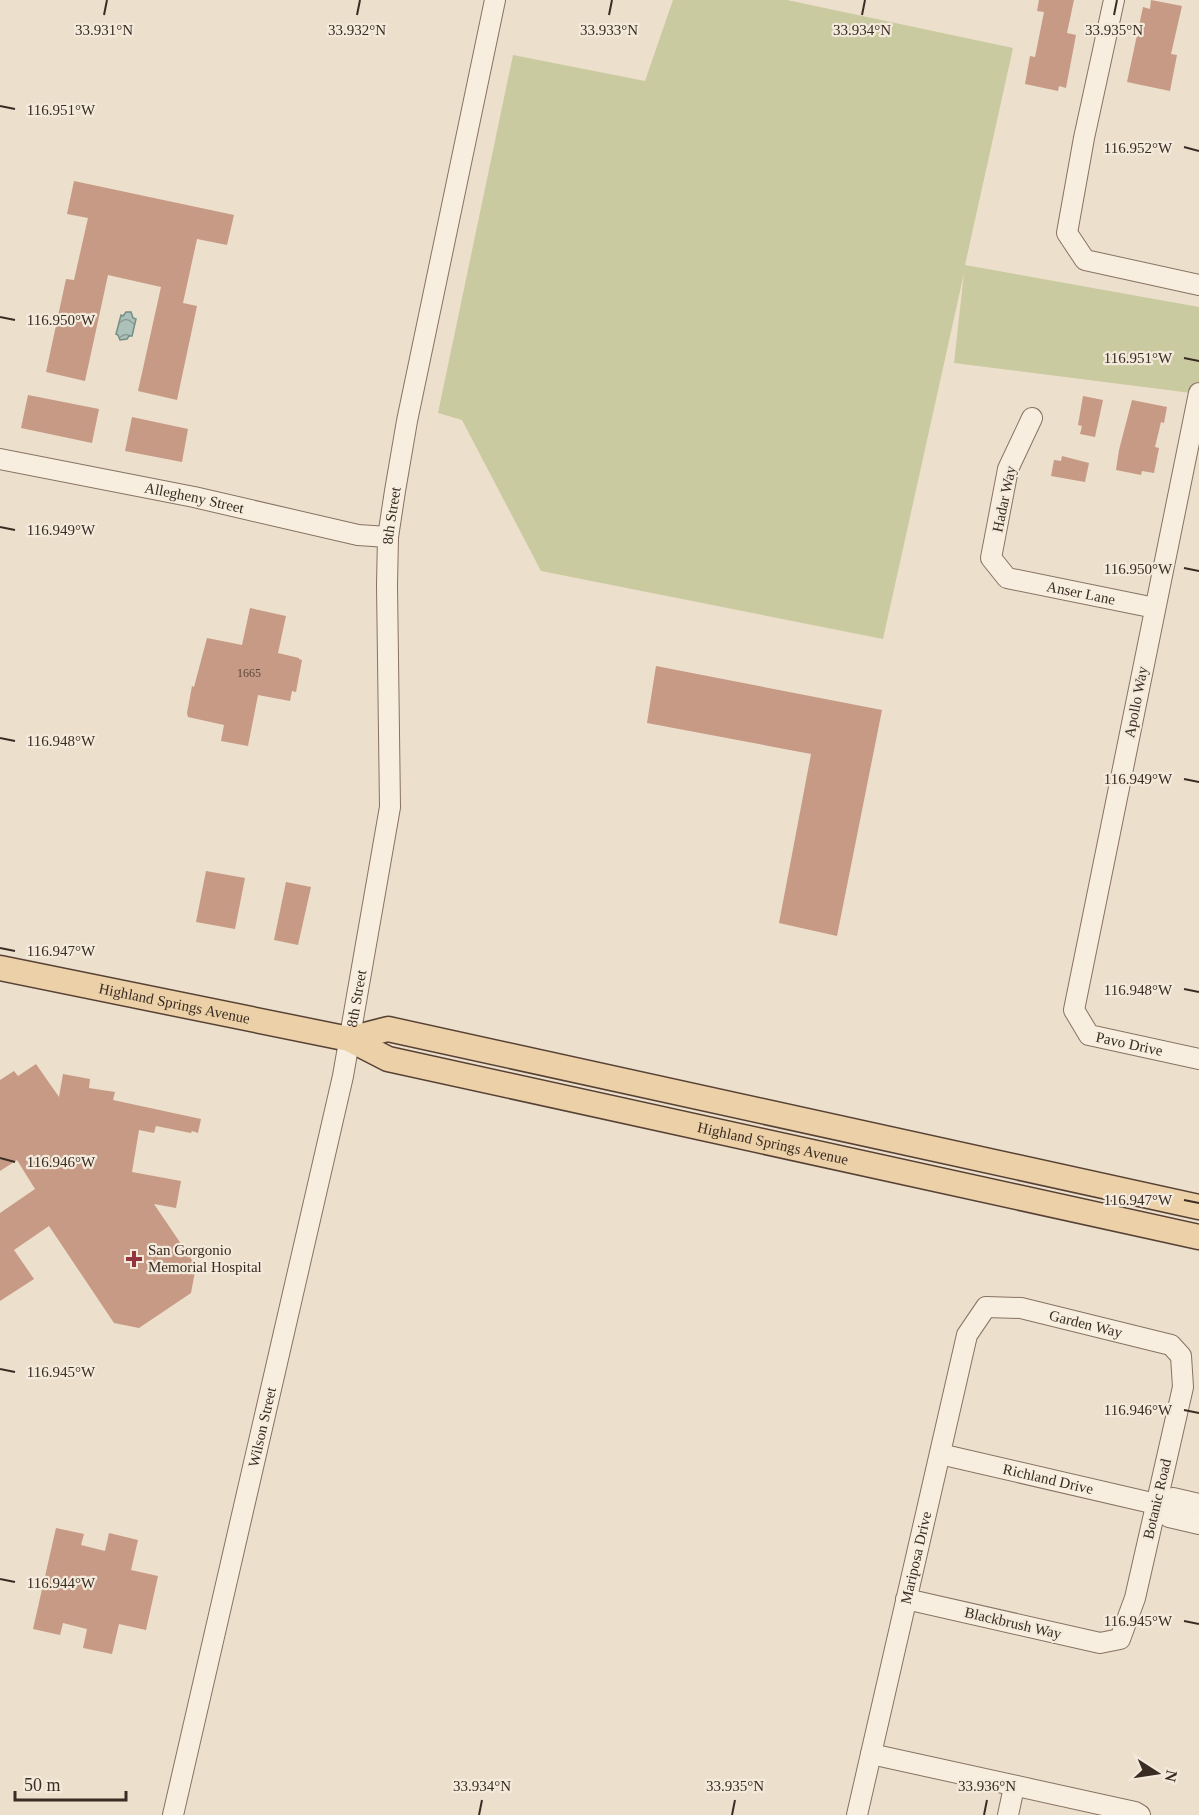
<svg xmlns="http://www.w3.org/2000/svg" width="1199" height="1815" viewBox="0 0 1199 1815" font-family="'Times New Roman',serif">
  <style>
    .green { fill: #c9caa0 }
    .water { fill: url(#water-waves); stroke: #728f85; stroke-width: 1.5 }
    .building { fill: #c79a85 }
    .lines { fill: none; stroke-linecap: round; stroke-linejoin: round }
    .minor-casing { stroke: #887261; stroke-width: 22 }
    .major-casing { stroke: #574134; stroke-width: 27 }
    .minor { stroke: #f7eedf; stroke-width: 20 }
    .major { stroke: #ebd0a8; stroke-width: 24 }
    .ticks { fill: none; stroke: #3a2c23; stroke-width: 2 }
    .poi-dot { fill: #93353f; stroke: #f4eadb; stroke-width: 2 }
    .labels { text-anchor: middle; stroke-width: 4.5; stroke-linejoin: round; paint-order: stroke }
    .number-label { font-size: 12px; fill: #5d483c }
    .street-label { font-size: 15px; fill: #3a2c23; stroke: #f4eadb }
    .poi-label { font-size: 15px; fill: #3a2c23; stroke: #f4eadb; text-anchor: start }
    .ticks-label { font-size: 15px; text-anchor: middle; fill: #3a2c23; stroke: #f4eadb; stroke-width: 4.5; stroke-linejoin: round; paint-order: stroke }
  </style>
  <defs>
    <pattern id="water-waves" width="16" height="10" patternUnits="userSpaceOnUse" patternTransform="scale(1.5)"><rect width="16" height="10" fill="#acc1b9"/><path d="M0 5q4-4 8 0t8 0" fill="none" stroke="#8d9d96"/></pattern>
  </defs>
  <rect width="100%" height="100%" fill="#ecdfcc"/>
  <path class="green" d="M673,0H787L1013,48L965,265L1199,307V394L954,363L964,273L883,639L541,571L462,420L438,413L513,55L645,81Z"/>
  <path class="water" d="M126,312H131L133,318L136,319L132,336H129L127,339L120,340L118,335L116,334L121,315L123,316Z"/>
  <path class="building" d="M1039,0H1074L1067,33L1076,35L1066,88L1059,86L1058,91L1025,84L1030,56L1035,57L1044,12L1037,11Z
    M1151,0L1182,6L1171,54L1177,55L1170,91L1127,82L1143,7L1150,9Z
    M74,181L234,215L227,245L197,239L183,303L197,306L177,400L138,391L161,287L108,275L85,381L46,372L66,279L74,280L88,218L67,214Z
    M28,395L99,409L92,443L21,428Z
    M1083,396L1103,400L1095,437L1080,434L1082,426L1078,425Z
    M1132,400L1167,407L1164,423L1161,422L1155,447L1159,448L1154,473L1142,471L1141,475L1116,470L1119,450Z
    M132,417L188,429L182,462L125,451Z
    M1062,456L1089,463L1085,482L1051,476L1054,460L1061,461Z
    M250,608L286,616L278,653L299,658V659L302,660L296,692L292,691L290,701L258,695L248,746L221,741L224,725L188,717L187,713L192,686L194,687L207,638L242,645Z
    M656,666L882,710L837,936L779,923L811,754L647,723Z
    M206,871L245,878L235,929L196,922Z
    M286,882L311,887L298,945L274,940Z
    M36,1064L59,1097L63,1074L90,1079L89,1088L115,1092L113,1100L201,1119L198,1133L192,1131L191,1133L156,1126L154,1133L139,1130L132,1172L181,1181L176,1208L154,1204L196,1266L191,1293L139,1328L114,1323L49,1226L14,1250L34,1279L0,1301V1213L35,1189L17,1160L0,1171V1080L14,1071L18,1076Z
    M56,1528L84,1534L81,1545L105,1551L109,1533L138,1540L131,1570L158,1576L146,1630L119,1624L112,1654L83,1648L87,1629L63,1623L60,1635L33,1629Z"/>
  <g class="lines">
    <defs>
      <g id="minor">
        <path d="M1114,0L1084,138L1067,233L1085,260L1199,285"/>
        <path id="s1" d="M1199,393L1074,1010L1089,1035L1199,1059"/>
        <path id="s2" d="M1032,418L1008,469L991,558L1007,578L1155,608"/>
        <path id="s3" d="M0,459L194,497L358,535L388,537"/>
        <path id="s4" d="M940,1454L1156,1504L1169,1517L1199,1524"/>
        <path d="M1156,1504L1173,1498L1199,1504"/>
        <path d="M871,1754L1135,1812L1140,1815"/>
        <path id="s5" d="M173,1815L343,1076L390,807L387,585L388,537L395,491L407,421L495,0"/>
        <path id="s6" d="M857,1815L967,1335L986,1307L1021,1308L1171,1345L1181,1356L1183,1387L1135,1598L1120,1639L1100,1643L906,1599"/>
        <path d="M1008,1815L1014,1787"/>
      </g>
      <g id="major">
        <path id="s7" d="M0,968L349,1039L388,1059L1199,1237"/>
        <path d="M349,1039L388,1029L1199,1207"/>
      </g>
    </defs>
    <use href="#minor" class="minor-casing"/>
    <use href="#major" class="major-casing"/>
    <use href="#minor" class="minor"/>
    <use href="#major" class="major"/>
  </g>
  <path class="ticks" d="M104,15L107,0M357,15L360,0M609,15L612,0M862,15L865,0M1114,15L1117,0M0,106L15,109M1184,147L1199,151M0,317L15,320M1184,358L1199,361M0,527L15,530M1184,568L1199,571M0,738L15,741M1184,779L1199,782M0,948L15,951M1184,989L1199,992M0,1158L15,1162M1184,1200L1199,1203M0,1369L15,1372M1184,1410L1199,1413M0,1579L15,1582M1184,1621L1199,1624M479,1815L482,1800M732,1815L735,1800M984,1815L987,1800"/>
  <path class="poi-dot" d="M131 1250h6v6h6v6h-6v6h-6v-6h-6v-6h6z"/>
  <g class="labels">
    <g class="number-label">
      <text x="249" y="677">1665</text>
    </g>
    <g class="street-label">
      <text dy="5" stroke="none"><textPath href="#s3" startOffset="198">Allegheny Street</textPath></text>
      <text transform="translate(1004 499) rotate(-78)" y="5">Hadar Way</text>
      <text dy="5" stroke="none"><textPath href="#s5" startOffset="1323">8th Street</textPath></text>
      <text dy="5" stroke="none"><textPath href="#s2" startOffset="248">Anser Lane</textPath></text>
      <text transform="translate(1136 702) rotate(-79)" y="5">Apollo Way</text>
      <text dy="5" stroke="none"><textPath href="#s5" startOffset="837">8th Street</textPath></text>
      <text dy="5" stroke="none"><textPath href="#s7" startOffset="178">Highland Springs Avenue</textPath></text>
      <text dy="5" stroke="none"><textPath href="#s1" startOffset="700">Pavo Drive</textPath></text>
      <text dy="5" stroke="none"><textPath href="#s7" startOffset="794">Highland Springs Avenue</textPath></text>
      <text dy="5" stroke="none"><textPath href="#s6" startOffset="628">Garden Way</textPath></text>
      <text dy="5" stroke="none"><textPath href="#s5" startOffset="398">Wilson Street</textPath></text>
      <text dy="5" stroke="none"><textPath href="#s4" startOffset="111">Richland Drive</textPath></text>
      <text transform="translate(1157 1499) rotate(-77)" y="5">Botanic Road</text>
      <text dy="5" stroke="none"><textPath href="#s6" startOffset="264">Mariposa Drive</textPath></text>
      <text transform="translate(1013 1623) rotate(13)" y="5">Blackbrush Way</text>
    </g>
    <g class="poi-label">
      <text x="148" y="1255">San Gorgonio<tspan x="148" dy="17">Memorial Hospital</tspan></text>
    </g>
  </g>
  <g class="ticks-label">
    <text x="104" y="35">33.931°N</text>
    <text x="357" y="35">33.932°N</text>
    <text x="609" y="35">33.933°N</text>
    <text x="862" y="35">33.934°N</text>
    <text x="1114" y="35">33.935°N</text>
    <text x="61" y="115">116.951°W</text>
    <text x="1138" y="153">116.952°W</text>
    <text x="61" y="325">116.950°W</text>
    <text x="1138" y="363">116.951°W</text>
    <text x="61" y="535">116.949°W</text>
    <text x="1138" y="574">116.950°W</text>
    <text x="61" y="746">116.948°W</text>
    <text x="1138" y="784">116.949°W</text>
    <text x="61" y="956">116.947°W</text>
    <text x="1138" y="995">116.948°W</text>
    <text x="61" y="1167">116.946°W</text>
    <text x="1138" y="1205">116.947°W</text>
    <text x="61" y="1377">116.945°W</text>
    <text x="1138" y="1415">116.946°W</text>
    <text x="61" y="1588">116.944°W</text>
    <text x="1138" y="1626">116.945°W</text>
    <text x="482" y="1791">33.934°N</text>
    <text x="735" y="1791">33.935°N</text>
    <text x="987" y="1791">33.936°N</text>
  </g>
  <g transform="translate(1157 1773) rotate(102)" stroke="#f4eadb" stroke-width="4.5" paint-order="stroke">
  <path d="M0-4.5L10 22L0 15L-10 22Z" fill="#3a2c23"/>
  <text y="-9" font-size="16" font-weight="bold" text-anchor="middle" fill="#3a2c23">N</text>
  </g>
  <path d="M15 1791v9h111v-9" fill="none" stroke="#3a2c23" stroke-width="3"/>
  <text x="24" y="1791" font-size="18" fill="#3a2c23" stroke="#f4eadb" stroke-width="4.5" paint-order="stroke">50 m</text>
</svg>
